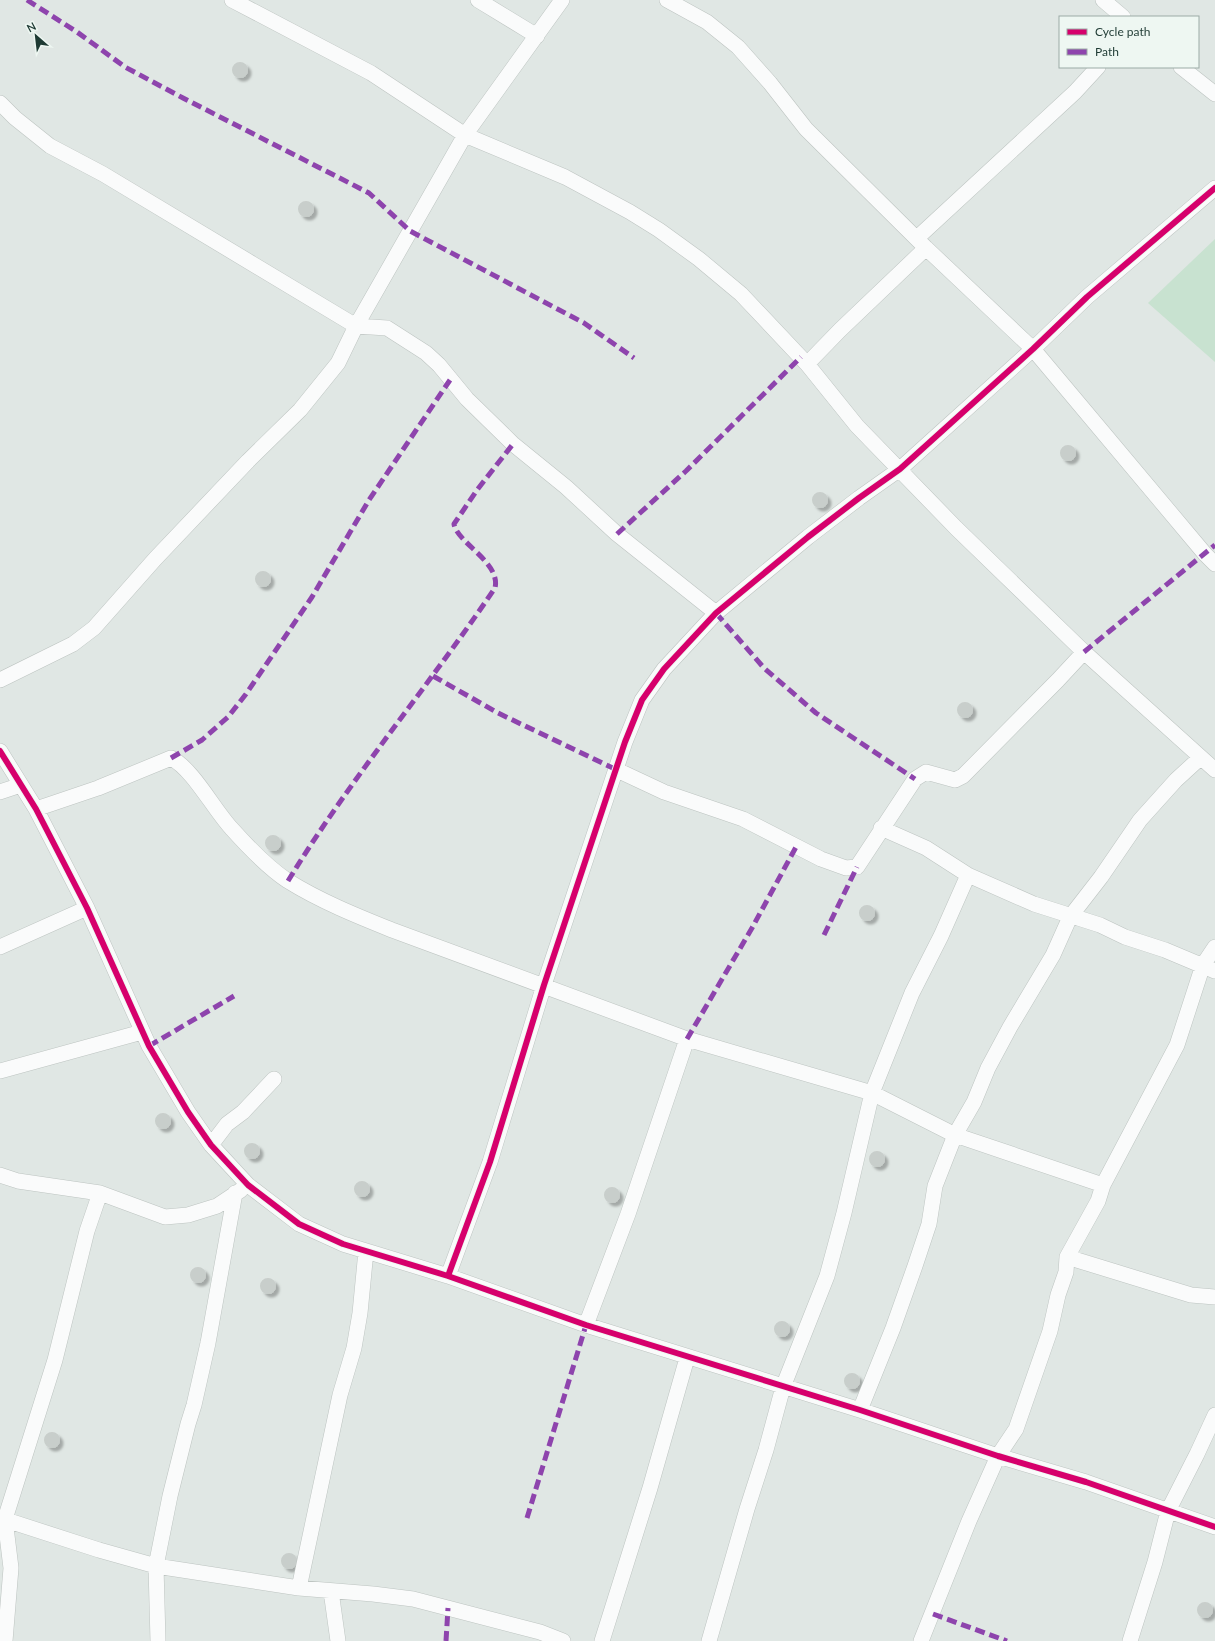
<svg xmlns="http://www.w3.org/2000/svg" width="1215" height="1641" viewBox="0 0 1215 1641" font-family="Lato,sans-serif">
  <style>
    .green { fill: #c8e2d0 }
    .building { fill: #c8cecb; filter: url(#shadow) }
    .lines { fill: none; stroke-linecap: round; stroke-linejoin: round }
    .minor-casing { stroke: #bdc4c1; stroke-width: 16 }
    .minor { stroke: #fafbfb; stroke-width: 15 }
    .quiet { stroke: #8e44ad; stroke-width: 5; stroke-dasharray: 10 5; stroke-linecap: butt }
    .cycleway-casing { stroke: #eef7f2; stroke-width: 8 }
    .cycleway { stroke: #d6006c; stroke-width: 6 }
  </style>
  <defs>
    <filter id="shadow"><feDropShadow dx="3.5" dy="3.5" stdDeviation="1" flood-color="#0004"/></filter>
  </defs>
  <rect width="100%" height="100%" fill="#e0e7e4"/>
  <path class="green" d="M1215,239V362L1148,303Z"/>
  <path class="building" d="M232 70a8 8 0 1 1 16 0a8 8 0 1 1-16 0Z
    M298 209a8 8 0 1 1 16 0a8 8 0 1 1-16 0Z
    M1060 453a8 8 0 1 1 16 0a8 8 0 1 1-16 0Z
    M812 500a8 8 0 1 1 16 0a8 8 0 1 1-16 0Z
    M255 579a8 8 0 1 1 16 0a8 8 0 1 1-16 0Z
    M957 710a8 8 0 1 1 16 0a8 8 0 1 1-16 0Z
    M265 843a8 8 0 1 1 16 0a8 8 0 1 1-16 0Z
    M859 913a8 8 0 1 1 16 0a8 8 0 1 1-16 0Z
    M155 1121a8 8 0 1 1 16 0a8 8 0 1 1-16 0Z
    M244 1151a8 8 0 1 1 16 0a8 8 0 1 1-16 0Z
    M869 1159a8 8 0 1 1 16 0a8 8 0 1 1-16 0Z
    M354 1189a8 8 0 1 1 16 0a8 8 0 1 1-16 0Z
    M604 1195a8 8 0 1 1 16 0a8 8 0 1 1-16 0Z
    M190 1275a8 8 0 1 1 16 0a8 8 0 1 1-16 0Z
    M260 1286a8 8 0 1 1 16 0a8 8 0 1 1-16 0Z
    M774 1329a8 8 0 1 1 16 0a8 8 0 1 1-16 0Z
    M844 1381a8 8 0 1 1 16 0a8 8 0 1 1-16 0Z
    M44 1440a8 8 0 1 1 16 0a8 8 0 1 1-16 0Z
    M281 1561a8 8 0 1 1 16 0a8 8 0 1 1-16 0Z
    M1197 1610a8 8 0 1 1 16 0a8 8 0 1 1-16 0Z"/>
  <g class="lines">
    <defs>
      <path id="minor" d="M232,0L371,73L465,135L565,177L630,212L659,230L699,259L741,294L807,364L857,426L956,528L1084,652L1215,770
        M478,0L537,36
        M667,0L707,22L738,47L770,83L806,129L926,248L1033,349L1205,554L1215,564
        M1103,0L1123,17
        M1181,67L1215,94
        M0,103L15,118L50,146L103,174L356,326L387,328L426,353L439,365L467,399L513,444L566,487L617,534L716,613
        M917,238L1075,92L1098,67
        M807,364L840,330L926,248
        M0,680L73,644L94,628L155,559L248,461L300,410L338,363L356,326L465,135L562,0
        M0,751L36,809L87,908L149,1046L188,1112L211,1145L248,1185L299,1224L343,1244L448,1276L586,1325L860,1410L998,1456L1086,1482L1215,1527
        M617,770L664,792L743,819L821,859L846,868L857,867L915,779L926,772L955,780L963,776L1058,680L1084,652
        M0,792L21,785
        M36,809L98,788L171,758C193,769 214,810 232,829C249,848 267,867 288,881C320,901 357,916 392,930L687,1039L872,1093L955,1135L1103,1185
        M881,828L926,848L968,875L1034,904L1100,925L1125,937L1165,950L1215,971
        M0,947L87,908
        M0,1071L142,1032
        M211,1145L227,1124L243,1112L274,1079
        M0,1175L18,1181L100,1193L165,1217L188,1215L217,1206L241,1190
        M1067,1257L1191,1295L1215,1297
        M448,1276L490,1162L544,985L625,742L642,700L664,669L716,613L808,537L859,498L900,469L1033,349L1087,297L1215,188
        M586,1325L628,1214L687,1039
        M860,1410L893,1328L915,1266L929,1224L935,1186L955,1135L974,1102L988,1068L1010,1027L1053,955L1070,917L1101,877L1140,820L1176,780L1200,758
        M0,1518L99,1550L156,1566L299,1588L373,1594L413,1599L540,1632L563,1641
        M299,1588L340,1395L354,1348L360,1313L366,1251
        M331,1591L338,1641
        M5,1641L11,1568L5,1519L55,1360L87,1231L100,1193
        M158,1641L156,1566L170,1496L188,1424L194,1405L208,1343L235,1193
        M602,1641L650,1488L687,1358
        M709,1641L747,1509L766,1450L783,1387L827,1276L844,1213L872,1093L912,993L941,936L968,875
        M921,1641L969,1521L998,1456L1016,1429L1050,1331L1058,1295L1066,1272L1067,1257L1098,1201L1103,1185L1177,1045L1203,965L1215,947
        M1130,1641L1155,1562L1168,1511L1197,1454L1215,1415"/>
    </defs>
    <use href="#minor" class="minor-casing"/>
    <use href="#minor" class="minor"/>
    <path class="quiet" d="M27,0L77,32L125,67L183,98L369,193L410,231L584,323L634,358
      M617,534L686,471L801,357
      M716,613L764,668L816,713L915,779
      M1084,652L1215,545
      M433,676L498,713L617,770
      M171,758L202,740L228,717L246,694L312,597L369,500L450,380
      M288,881C350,779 428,687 495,588C501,562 457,543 454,524L477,490L513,444
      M824,935L857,867
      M687,1039L752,928L796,847
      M149,1046L234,996
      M527,1518L586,1325
      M933,1614L1007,1641
      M446,1641L448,1608"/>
    <defs>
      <path id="cycleway" d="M0,751L36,809L87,908L149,1046L188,1112L211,1145L248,1185L299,1224L343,1244L448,1276L586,1325L860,1410L998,1456L1086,1482L1215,1527
        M448,1276L490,1162L544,985L625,742L642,700L664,669L716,613L808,537L859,498L900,469L1033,349L1087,297L1215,188"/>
    </defs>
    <use href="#cycleway" class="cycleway-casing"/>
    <use href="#cycleway" class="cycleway"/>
  </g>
  <rect x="1059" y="16" width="140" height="52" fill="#eef7f2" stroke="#9baba6"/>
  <rect x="1067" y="29" width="20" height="6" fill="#d6006c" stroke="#9baba6"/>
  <text x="1095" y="36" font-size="12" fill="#1e3a33">Cycle path</text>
  <rect x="1067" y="49" width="20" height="6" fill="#8e44ad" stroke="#9baba6"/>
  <text x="1095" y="56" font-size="12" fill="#1e3a33">Path</text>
  <g transform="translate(36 36) rotate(332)" stroke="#eef7f2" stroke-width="3" paint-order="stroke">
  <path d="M0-3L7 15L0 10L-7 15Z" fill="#1e3a33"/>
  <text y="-6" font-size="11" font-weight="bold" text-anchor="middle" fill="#1e3a33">N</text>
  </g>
</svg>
